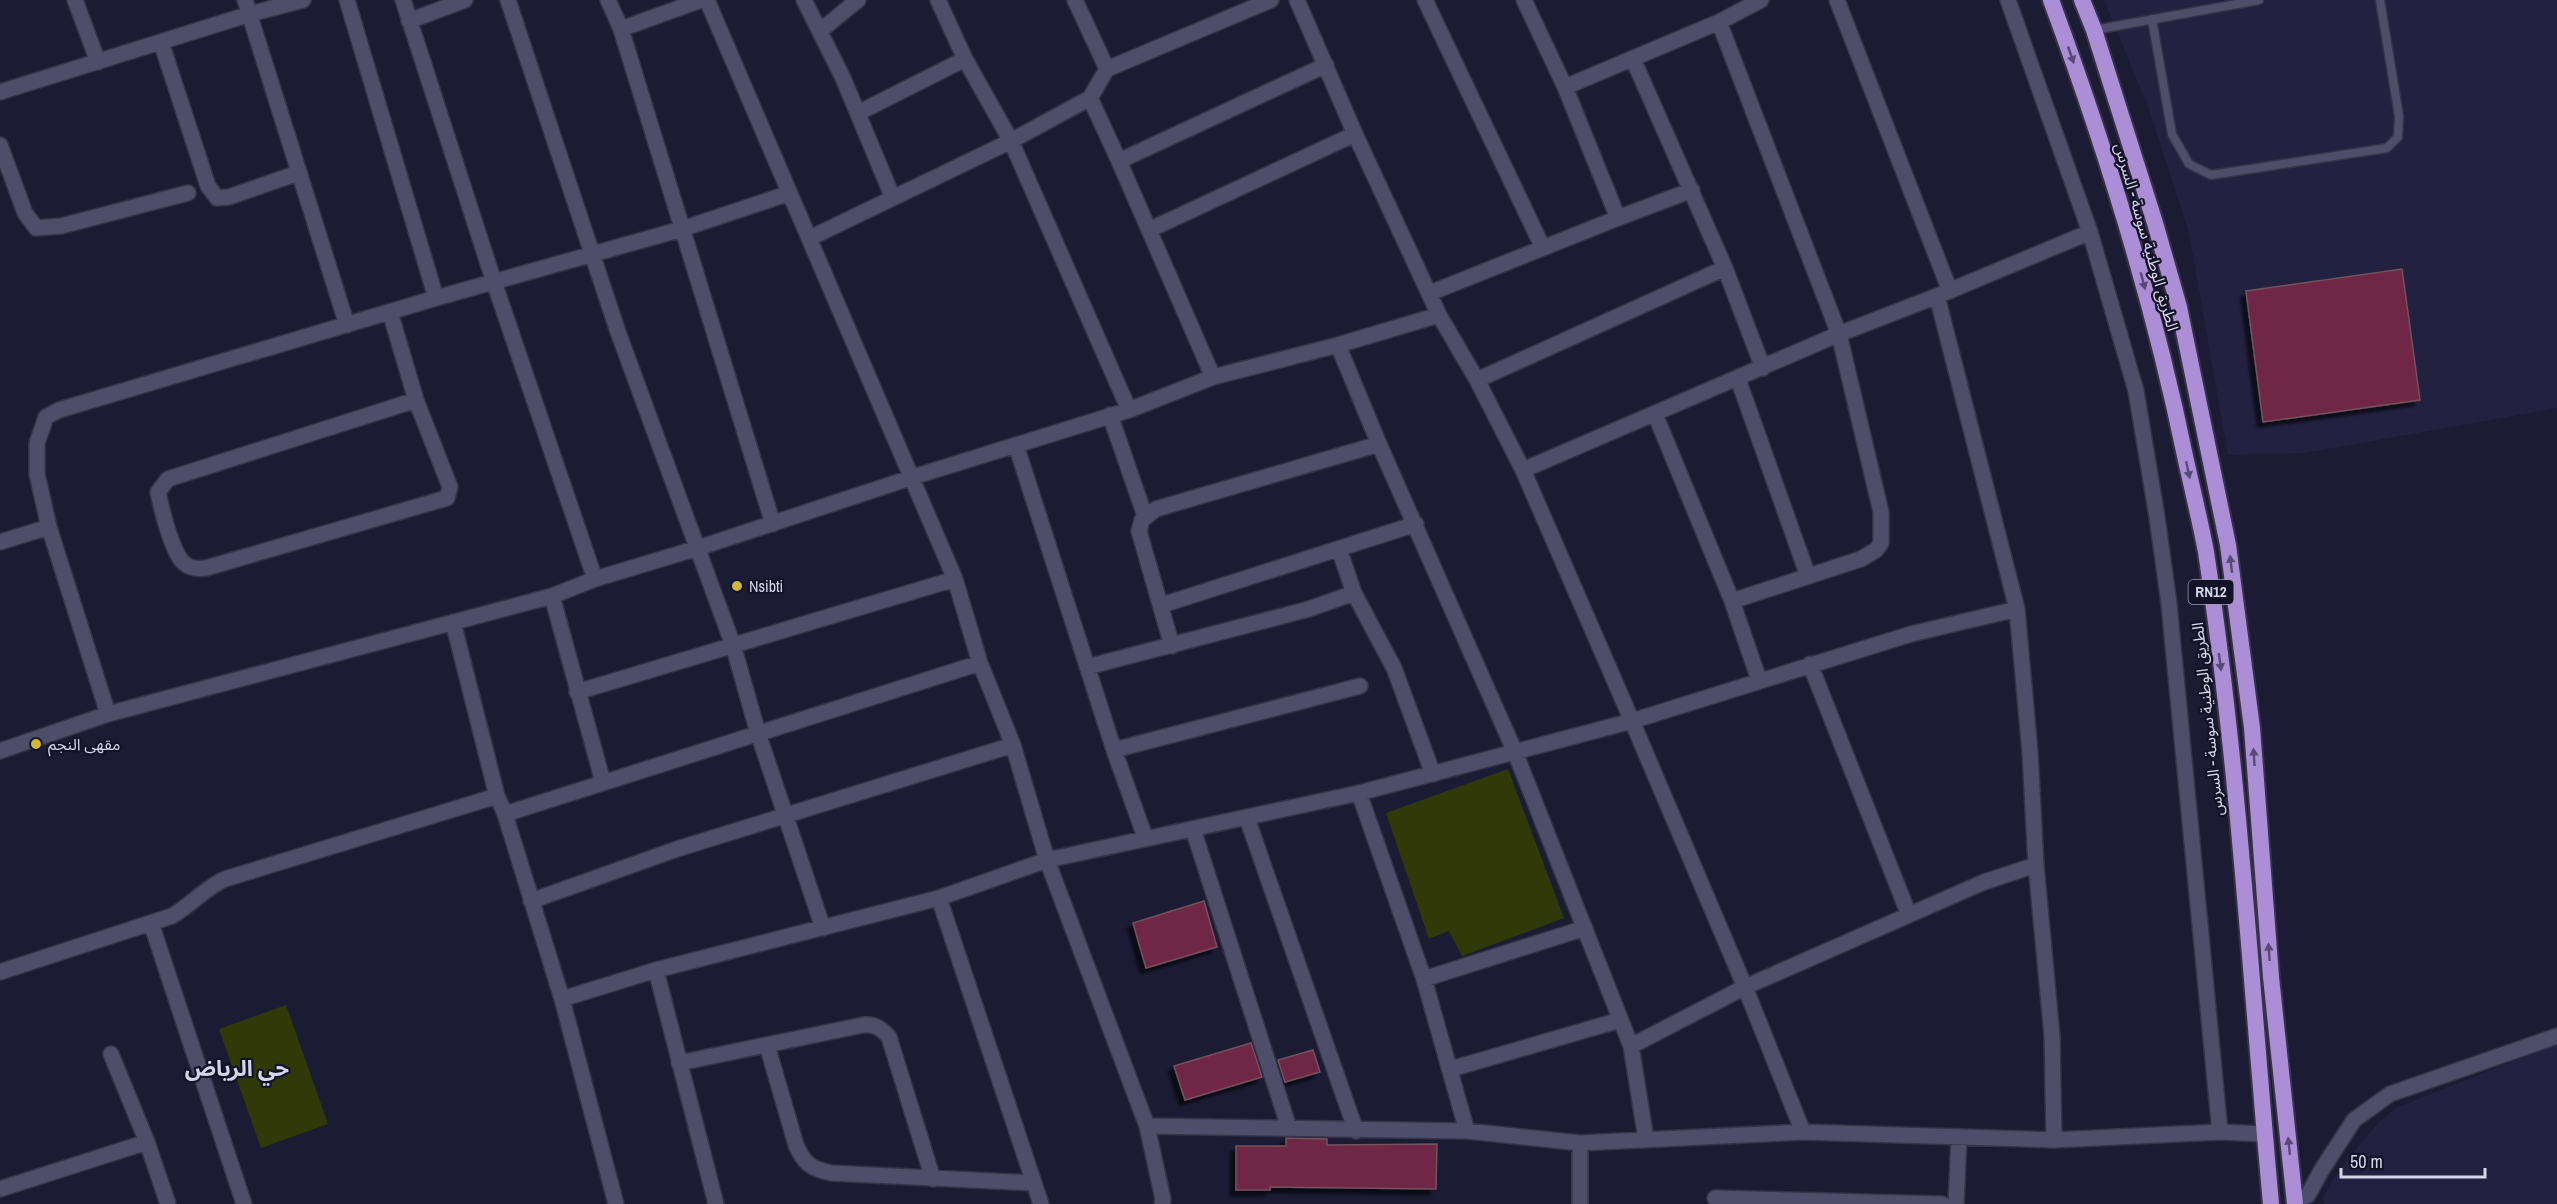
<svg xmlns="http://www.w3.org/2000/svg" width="2557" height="1204" viewBox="0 0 2557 1204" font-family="'Archivo Narrow','Noto Sans Arabic',sans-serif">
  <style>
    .built { fill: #232140 }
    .green { fill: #313909 }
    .building { fill: #6f2745; stroke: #73525d; stroke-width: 1.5; filter: url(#shadow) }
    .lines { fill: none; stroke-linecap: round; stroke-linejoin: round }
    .service-casing { stroke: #343347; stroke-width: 11 }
    .minor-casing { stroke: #343347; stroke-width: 18 }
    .trunk-casing { stroke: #343347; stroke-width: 20 }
    .service { stroke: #4e4e6b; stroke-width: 8 }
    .minor { stroke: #4e4e6b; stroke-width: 15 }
    .trunk { stroke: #ac8ed7; stroke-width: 16 }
    .oneway { fill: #584a77 }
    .poi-dot { fill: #d1b736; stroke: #131229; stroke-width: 2 }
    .labels { text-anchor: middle; stroke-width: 4.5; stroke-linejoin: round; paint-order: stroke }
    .shield { fill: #131229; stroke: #9b9bae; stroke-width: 1.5 }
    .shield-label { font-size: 15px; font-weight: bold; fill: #d5d6e7 }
    .street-label { font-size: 16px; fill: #d5d6e7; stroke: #131229 }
    .poi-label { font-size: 16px; fill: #d5d6e7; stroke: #131229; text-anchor: start }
    .district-label { font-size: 22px; font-weight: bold; fill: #d5d6e7; stroke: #131229 }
  </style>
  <defs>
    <filter id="shadow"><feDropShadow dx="-5.5" dy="5.5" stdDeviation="1.5" flood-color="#0009"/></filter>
  </defs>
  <rect width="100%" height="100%" fill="#1c1b34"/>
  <path class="built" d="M2104,0H2557V408L2305,453L2228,455L2189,233L2149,109Z
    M2557,1044V1204H2324L2323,1197L2340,1169L2378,1123L2398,1107Z"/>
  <path class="green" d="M1508,769L1564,918L1462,956L1449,931L1429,939L1386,813Z
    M286,1005L328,1124L261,1148L219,1029Z"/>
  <path class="building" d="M2402,269L2420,400L2263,422L2246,291Z
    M1204,901L1217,947L1146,968L1133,923Z
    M1251,1043L1262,1077L1185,1100L1174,1066Z
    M1313,1050L1320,1072L1285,1082L1278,1060Z
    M1286,1138L1327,1139V1145L1437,1144L1436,1189L1270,1187V1190H1236V1146H1286Z"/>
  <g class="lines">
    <defs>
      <path id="service" d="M2152,19L2172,134L2189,164L2211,175L2387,148L2398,137L2399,116L2380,0
        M2094,30L2259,0"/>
      <path id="minor" d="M75,0L98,62
        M245,0L347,325
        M347,0L436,298
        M403,0L494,282L595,579
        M508,0L618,332L733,645L758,733L823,928
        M608,0L621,29L773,524
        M707,0L955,579L980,663L1013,745L1047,860L1147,1126L1163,1199L1162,1204
        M804,0L843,78L893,198
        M938,0L965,59L1011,141L1129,410
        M1075,0L1107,69
        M1297,0L1355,134L1439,315L1477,380L1523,470L1632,721L1745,987L1803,1132
        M1425,0L1543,248
        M1524,0L1565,87L1618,218L1692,190
        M1837,0L1950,291
        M2008,0L2090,232L2136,391L2157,517L2169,604L2220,1132
        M409,21L465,0
        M621,29L701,0
        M820,31L858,0
        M161,42L208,186L217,198L229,197L298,173
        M1633,59L1725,268L1763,368
        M1565,87L1719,22L1761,0
        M0,92L250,14L303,0
        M1090,98L1119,161L1213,377
        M858,113L965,59
        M0,145L25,213L36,228L61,226L188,193
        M1119,161L1326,65
        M1149,230L1355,134
        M810,238L1011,141L1090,98L1107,69L1271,0
        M1430,293L1618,218
        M1937,296L2017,609L2030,752L2036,865L2052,1036L2054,1140
        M390,312L416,400L450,487L447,498L206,568C198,569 190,569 184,563C172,553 161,507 158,492L168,479L416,400
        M1338,345L1379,444L1515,752L1631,1046L1646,1139
        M1738,379L1808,576
        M1477,380L1725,268
        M1655,414L1732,601L1861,559L1876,550L1881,543V512L1839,334L1719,22
        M1110,415L1145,516
        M1016,445L1114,750L1145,837
        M1523,470L1839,334L1937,296L2090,232
        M0,542L49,527
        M1354,593L1394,668L1433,774
        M552,596L603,782
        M1732,601L1759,680
        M1162,605L1416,524
        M453,622L497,796L505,814L562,999L616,1204
        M1172,646L1139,531L1142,520L1156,509L1379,444
        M1810,664L1909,915
        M1087,667L1309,609L1354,593L1339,549
        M577,692L955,579
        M108,714L49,527L37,474V443L46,417L59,410L436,298L682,229L790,193
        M1114,750L1360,686
        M0,751L108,714L552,596L595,579L698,548L913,477L1129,410L1213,377L1338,345L1439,315
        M1359,793L1424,979L1467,1131
        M505,814L980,663
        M1247,818L1356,1131
        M1193,829L1289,1128
        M939,898L1041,1204
        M531,901L677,849L1013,745
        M151,923L244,1204
        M656,970L716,1204
        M0,972L172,916C191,905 205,888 225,879L497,796
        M1424,979L1585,928
        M562,999L656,970L939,898L1047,860L1359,793L1632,721L1911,634L2017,609
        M767,1045L796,1145C804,1164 812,1169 831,1173L1034,1183
        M1631,1046L1745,987L1984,882L2036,865
        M111,1054L147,1142L168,1204
        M679,1063L863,1025C875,1024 881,1028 889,1037L933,1179
        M1451,1069L1620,1020
        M1147,1126L1467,1131L1580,1143L1803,1132L2054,1140L2220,1132L2265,1134
        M0,1189L147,1142
        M1715,1198L1942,1204
        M2295,1201L2308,1195L2321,1171L2354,1120L2390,1094L2557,1036
        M1580,1204V1143
        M1956,1204L1959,1138"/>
      <path id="trunk" d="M2051,0C2106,149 2153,300 2185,456C2192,488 2200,520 2206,552C2239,768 2251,987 2271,1204
        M2082,0L2094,30L2155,223L2179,307L2228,545L2252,728L2271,977L2295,1204"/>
    </defs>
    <use href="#service" class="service-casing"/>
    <use href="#minor" class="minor-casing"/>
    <use href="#trunk" class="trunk-casing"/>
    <use href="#service" class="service"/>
    <use href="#minor" class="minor"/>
    <use href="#trunk" class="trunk"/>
  </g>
  <defs><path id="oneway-solid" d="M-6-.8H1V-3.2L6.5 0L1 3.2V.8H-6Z" transform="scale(1.5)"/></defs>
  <g class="oneway">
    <use href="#oneway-solid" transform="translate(2071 55) rotate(71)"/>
    <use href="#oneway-solid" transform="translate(2143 281) rotate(75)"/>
    <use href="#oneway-solid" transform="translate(2188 470) rotate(78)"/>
    <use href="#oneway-solid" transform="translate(2231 564) rotate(-97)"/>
    <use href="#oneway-solid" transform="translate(2220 662) rotate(82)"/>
    <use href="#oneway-solid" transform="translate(2254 757) rotate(-94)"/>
    <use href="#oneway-solid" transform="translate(2269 952) rotate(-94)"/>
    <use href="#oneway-solid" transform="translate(2289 1146) rotate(-96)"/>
  </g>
  <g class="poi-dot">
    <circle cx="737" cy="586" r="6"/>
    <circle cx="36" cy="744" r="6"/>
  </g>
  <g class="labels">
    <rect class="shield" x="2188.5" y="580" width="45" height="24" rx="4.5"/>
    <g class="shield-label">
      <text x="2211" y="597">RN12</text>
    </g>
    <g class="street-label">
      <text transform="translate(2147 237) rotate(74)" y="6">الطريق الوطنية سوسة - السرس</text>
      <text transform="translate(2207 719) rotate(-96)" y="6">الطريق الوطنية سوسة - السرس</text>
    </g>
    <g class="poi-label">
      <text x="749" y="592">Nsibti</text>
      <text x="48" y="750">مقهى النجم</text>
    </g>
    <g class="district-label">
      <text x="237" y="1076">حي الرياض</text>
    </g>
  </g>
  <path d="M2341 1168v9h144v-9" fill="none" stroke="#d5d6e7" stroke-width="3"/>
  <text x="2350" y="1168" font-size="18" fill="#d5d6e7" stroke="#131229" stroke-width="4.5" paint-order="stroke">50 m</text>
</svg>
